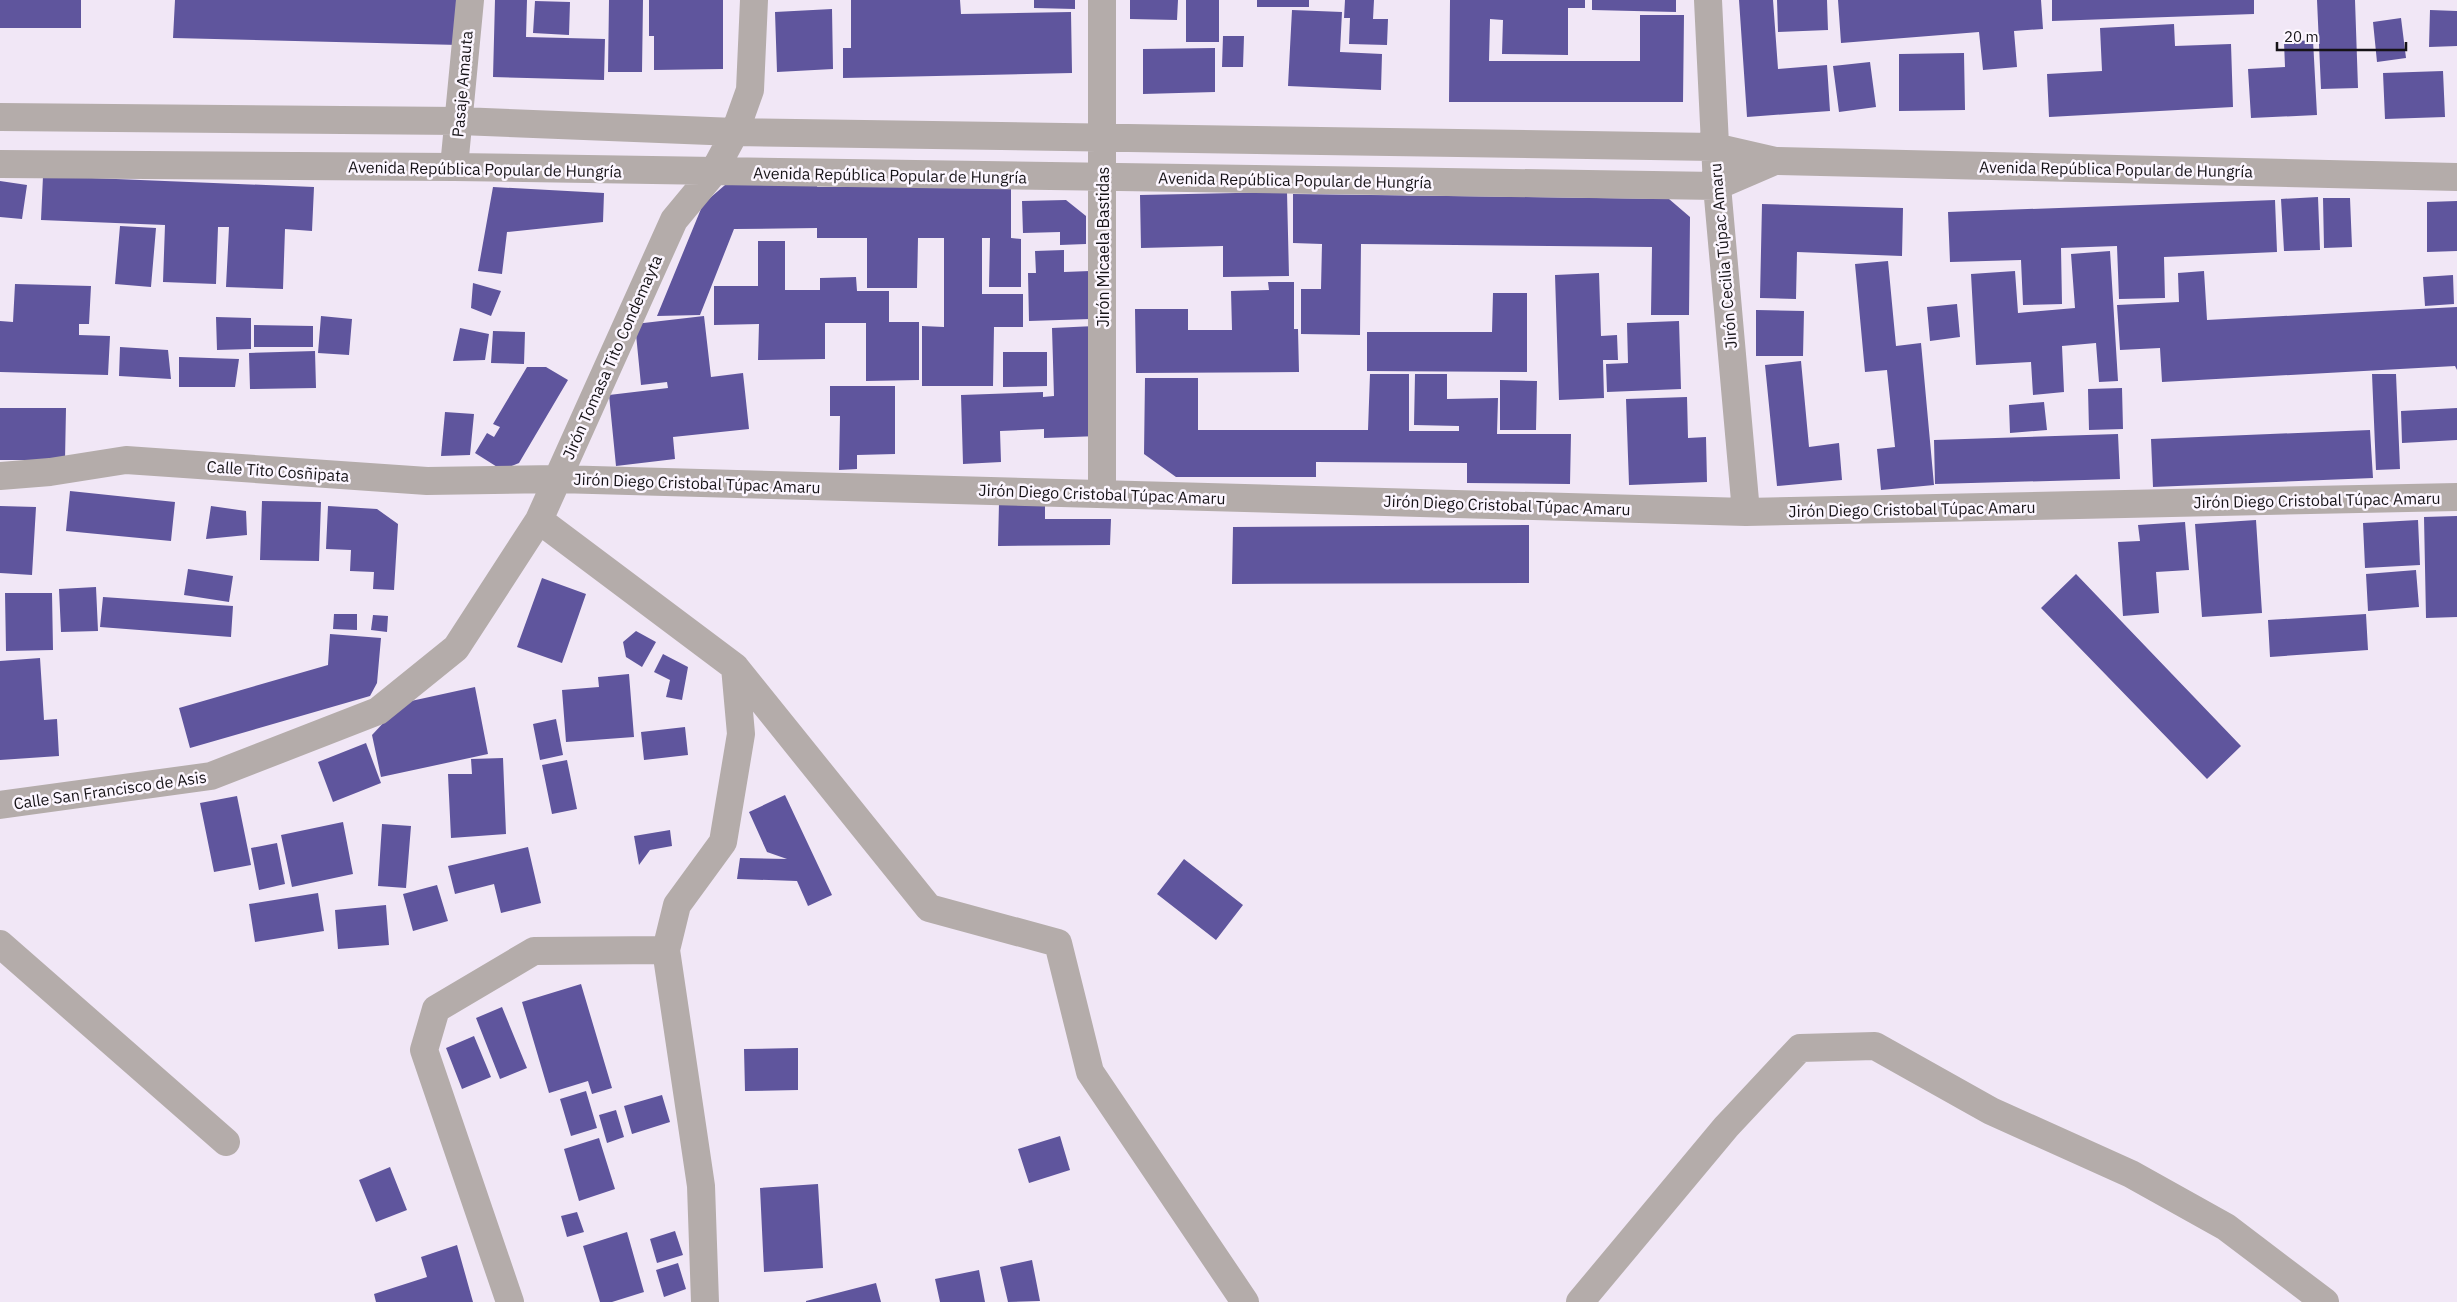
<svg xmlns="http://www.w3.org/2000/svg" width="2457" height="1302" viewBox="0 0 2457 1302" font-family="'IBM Plex Sans',sans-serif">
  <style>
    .building { fill: #5f559d }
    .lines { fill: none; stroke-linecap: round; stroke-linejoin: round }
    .street { stroke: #b4acaa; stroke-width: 28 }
    .labels { text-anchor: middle; stroke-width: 5; stroke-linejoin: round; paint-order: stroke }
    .street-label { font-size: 16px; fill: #161317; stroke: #fcf6ff }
  </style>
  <rect width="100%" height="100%" fill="#f1e7f6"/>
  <path class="building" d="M0,0H81V28H0Z
    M175,0H460L459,45L173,38Z
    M495,0H527L526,37L605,39L604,80L493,77Z
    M609,0H643L642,72H608Z
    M649,0H723V69L654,70V36H649Z
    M851,0H960L961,14L1071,12L1072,73L843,78V48H851Z
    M1034,0H1075V9L1034,8Z
    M1130,0H1178L1177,20L1130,19Z
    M1186,0H1219V42H1186Z
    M1257,0H1309V7H1257Z
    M1345,0H1374L1373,19H1388L1387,45L1349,44L1350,18H1344Z
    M1450,0H1585V8H1568V55L1502,54L1503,20L1490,19L1489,61H1640V15H1684L1683,102H1449Z
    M1592,0H1676V12L1592,10Z
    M1739,0H1773L1778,69L1827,65L1830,111L1747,117Z
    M1777,0H1827L1828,30L1778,32Z
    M1838,0H2041L2043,29L2014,31L2017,67L1983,70L1979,32L1841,43Z
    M2052,0H2254V14L2052,21Z
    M2317,0H2355L2358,88L2321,89Z
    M535,1L570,2L569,35L533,33Z
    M832,9L833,69L777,72L775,12Z
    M1292,10L1342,12L1340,52L1382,54L1381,90L1288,86Z
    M2430,10L2457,11V46L2429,47Z
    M2401,18L2406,58L2377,62L2373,22Z
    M2174,24L2175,46L2231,44L2233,107L2049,117L2047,74L2102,71L2100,28Z
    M1223,36H1244L1243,67H1222Z
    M2313,40L2317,115L2251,118L2248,69L2285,67L2284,42Z
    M1215,48V92L1143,94V49Z
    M1964,53L1965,110L1899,111V54Z
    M1870,62L1876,107L1839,112L1833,66Z
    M2443,71L2445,117L2385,119L2383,73Z
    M43,176L314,187L312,231L285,229L283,289L226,287L229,227H218L216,284L163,282L165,225L41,220Z
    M732,179H818L817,187H1011V238L1021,239V287H989L990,238H982V294H1023V327H994L993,386H922V326L944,327V238H918L917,288H867V238H817V228L734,229L700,315L657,316L703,204Z
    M0,181L27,185L22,219L0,217Z
    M493,187L604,193L603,222L507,232L502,274L478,271Z
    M1287,192L1289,276L1223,277V246L1141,248L1140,195Z
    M1293,194L1669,199L1690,217L1689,315H1651L1652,247L1361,244L1360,335L1301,334V289H1321L1322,244L1293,243Z
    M2318,197L2320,250L2284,251L2281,199Z
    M2323,198H2350L2352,247L2324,248Z
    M1066,200L1086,216V244L1060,245V232L1023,233L1022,201Z
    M2275,200L2277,252L2164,257L2165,298L2119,299L2117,246L2061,248L2062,304L2023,305L2021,260L1950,262L1948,212Z
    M2457,201V251L2427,252V202Z
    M1762,204L1903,208L1902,256L1797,252L1796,299L1760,298Z
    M120,226L156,228L151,287L115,284Z
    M758,241H785V290H820V278L856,277L857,291H889V322H919V380L866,381V323H825V359L758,360L759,324L714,325V286H758Z
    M1064,250V272L1090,271V319L1029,321L1028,273H1036L1035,251Z
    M2110,251L2118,381L2099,382L2096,343L2062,346L2064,392L2033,395L2031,362L1976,365L1971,274L2015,271L2018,313L2075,308L2071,254Z
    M1888,261L1896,346L1921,343L1934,485L1881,490L1877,449L1895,447L1887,370L1865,372L1855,264Z
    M2204,271L2207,320L2457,307V370L2455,366L2162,382L2160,348L2120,350L2117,305L2179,302L2178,273Z
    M1599,273L1601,336L1617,335L1618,360H1603L1604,398L1559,400L1555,275Z
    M2453,275L2454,304L2425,306L2423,277Z
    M1268,282H1294V329H1298L1299,372L1136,373L1135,309H1188V330H1232L1231,291L1269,290Z
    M473,283L501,291L491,316L471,308Z
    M15,284L91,286L89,324H79V335L110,336L108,375L0,372V321L13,322Z
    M1493,293H1527V372L1367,371V332H1492Z
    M1957,304L1960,337L1930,341L1927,307Z
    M1756,310L1804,311L1803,356H1756Z
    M321,316L352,319L349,355L318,353Z
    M704,316L711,377L743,373L749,429L673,437L675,459L616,466L609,395L668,388L667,382L641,385L635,324Z
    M216,317L251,318V349L217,350Z
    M1679,321L1681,389L1607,392L1606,364L1628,363L1627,323Z
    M254,325L313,326V347H254Z
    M1095,326L1099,436L1044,438V429L1000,431L1001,462L963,464L961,395L1043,392V397L1054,396L1052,328Z
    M460,328L489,334L485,360L453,361Z
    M493,331L525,332L524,364L491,363Z
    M120,347L168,350L171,379L119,376Z
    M315,351L316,388L250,389L249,353Z
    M1003,352H1047V386L1003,387Z
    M179,357L239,359L235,387H179Z
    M1801,361L1809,447L1839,443L1842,480L1777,486L1765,365Z
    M527,367H546L568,380L519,463L502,470L475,453L487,433L494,437L500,427L493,424Z
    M1370,374H1409V431H1459V426L1414,425L1415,374H1447V399L1498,398L1497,434H1571L1570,484L1467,483V463L1316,462V477H1176L1144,454L1145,378H1198V430H1368Z
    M2372,374H2396L2400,469L2376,470Z
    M1500,380L1537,381L1536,430H1500Z
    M830,386H895V454L857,455V469L839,470L840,416H830Z
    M2122,388L2123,429L2089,430L2088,389Z
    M1687,397L1688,438L1706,437L1707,482L1629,485L1626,399Z
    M2044,402L2047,430L2010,433L2009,405Z
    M0,408H66L65,460H0Z
    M2457,408V440L2402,443L2401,411Z
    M445,412L474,414L470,455L441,456Z
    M2370,430L2373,478L2153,487L2151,439Z
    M2118,434L2120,479L1935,484L1934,440Z
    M70,491L175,502L171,541L66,531Z
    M262,501L321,502L319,561L260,560Z
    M999,503H1045V519H1111L1110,545L998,546Z
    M0,506L36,507L32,575L0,573Z
    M211,506L246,511L247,535L206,539Z
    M328,506L377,509L398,524L394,590L373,589L374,572L350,571L351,550L326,549Z
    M2457,516V617L2426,618L2424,517Z
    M2256,520L2262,613L2202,617L2195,524Z
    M2418,520L2420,565L2365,568L2363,523Z
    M2185,522L2189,570L2156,572L2159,613L2123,616L2118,542L2140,541L2138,525Z
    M1529,525V583L1232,584L1233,527Z
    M188,569L233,576L229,602L184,595Z
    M2416,570L2419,607L2368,611L2366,574Z
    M2076,574L2241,746L2207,779L2041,608Z
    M542,578L586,594L562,663L517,647Z
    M96,587L98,631L61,632L59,589Z
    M5,593H52L53,650L6,651Z
    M103,597L233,606L231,637L100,627Z
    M334,614H357V630L333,629Z
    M2366,614L2368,650L2270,657L2268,620Z
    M373,615L388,616L387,632L371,630Z
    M636,631L656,642L642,667L626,657L623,642Z
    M330,634L381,638L377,683L370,696L190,748L179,708L328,665Z
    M663,654L688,667L682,700L666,697L670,680L654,672Z
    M40,658L44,720L57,719L59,756L0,760V661Z
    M629,674L634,737L566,742L562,690L599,687L598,677Z
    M475,687L488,754L381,777L372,735L402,703Z
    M556,719L563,755L540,760L533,724Z
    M685,727L688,755L644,760L641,732Z
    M366,743L381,783L333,802L318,762Z
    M503,758L506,834L451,838L448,774H472L471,759Z
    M567,760L577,809L552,814L542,765Z
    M785,795L832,895L808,906L797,881L737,879L740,858L787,859L767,852L749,812Z
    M237,796L251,865L214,872L200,803Z
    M343,822L353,874L292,887L281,835Z
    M382,824L411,826L406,888L378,886Z
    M670,830L672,846L650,850L639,865L634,836Z
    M277,843L285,884L259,890L251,848Z
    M528,847L541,903L501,913L494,884L455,894L448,866Z
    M1184,859L1243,905L1216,940L1157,894Z
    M437,885L448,921L413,931L403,894Z
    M318,893L324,931L255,942L249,904Z
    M386,905L389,945L338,949L335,910Z
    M581,984L612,1088L592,1094L588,1081L549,1093L522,1002Z
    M502,1007L527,1068L500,1079L476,1018Z
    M474,1036L491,1077L462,1089L446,1048Z
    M798,1048V1090L745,1091L744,1049Z
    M586,1091L597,1128L571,1136L560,1099Z
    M662,1095L670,1122L632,1134L624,1106Z
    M616,1110L624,1137L607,1143L599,1115Z
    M1060,1136L1070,1170L1029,1183L1018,1149Z
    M599,1138L615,1189L579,1201L564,1149Z
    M390,1167L407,1210L376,1222L359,1180Z
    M818,1184L823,1268L764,1272L760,1188Z
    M577,1212L584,1232L567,1237L561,1216Z
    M675,1231L683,1255L657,1263L650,1239Z
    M627,1232L644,1292L612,1302H600L583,1246Z
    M457,1245L473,1302H376L374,1294L427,1277L421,1257Z
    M1032,1260L1040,1301L1008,1302L1000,1267Z
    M678,1263L686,1289L664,1297L656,1270Z
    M979,1270L985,1302H940L935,1279Z
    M876,1283L881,1302H806V1301Z"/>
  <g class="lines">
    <path class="street" d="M1708,0L1717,186L1746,512
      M0,117L460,121L735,132L1714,147L1775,161L2457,177
      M0,164L454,167L1717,186L1775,161
      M454,167L470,0
      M0,476L50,472L126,460L427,481L557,479L1746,512L2457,497
      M1102,494V0
      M539,520L735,667L741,734L723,842L677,905L666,950L701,1186L705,1302
      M735,667L929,908L1058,943L1090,1072L1245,1302
      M0,805L211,776L378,711L456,648L539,520L674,220L713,173L735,132L750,90L754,0
      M0,944L226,1142
      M510,1302L424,1050L436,1009L534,951L666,950
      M1580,1302L1726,1127L1800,1048L1875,1046L1991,1111L2131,1174L2226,1227L2325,1302"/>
  </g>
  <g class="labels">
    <g class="street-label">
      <text transform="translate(462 84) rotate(-85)" y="6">Pasaje Amauta</text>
      <text transform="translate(485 169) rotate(1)" y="6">Avenida República Popular de Hungría</text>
      <text transform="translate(2116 169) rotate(1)" y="6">Avenida República Popular de Hungría</text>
      <text transform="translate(890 175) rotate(1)" y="6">Avenida República Popular de Hungría</text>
      <text transform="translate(1295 180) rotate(1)" y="6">Avenida República Popular de Hungría</text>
      <text transform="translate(1103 247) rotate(-90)" y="6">Jirón Micaela Bastidas</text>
      <text transform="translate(1723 256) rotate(-95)" y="6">Jirón Cecilia Túpac Amaru</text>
      <text transform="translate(612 357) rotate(-66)" y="6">Jirón Tomasa Tito Condemayta</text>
      <text transform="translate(278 471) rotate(4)" y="6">Calle Tito Cosñipata</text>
      <text transform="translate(697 483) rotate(2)" y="6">Jirón Diego Cristobal Túpac Amaru</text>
      <text transform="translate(1102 494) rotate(2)" y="6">Jirón Diego Cristobal Túpac Amaru</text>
      <text transform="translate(2317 500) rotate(-1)" y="6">Jirón Diego Cristobal Túpac Amaru</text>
      <text transform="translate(1507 505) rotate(2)" y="6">Jirón Diego Cristobal Túpac Amaru</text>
      <text transform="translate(1912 509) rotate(-1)" y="6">Jirón Diego Cristobal Túpac Amaru</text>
      <text transform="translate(110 790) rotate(-8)" y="6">Calle San Francisco de Asis</text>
    </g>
  </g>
  <path d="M2277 42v8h129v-8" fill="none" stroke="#161317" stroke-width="2.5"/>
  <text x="2284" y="42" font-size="15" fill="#161317" stroke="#fcf6ff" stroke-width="4" paint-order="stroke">20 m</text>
</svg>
